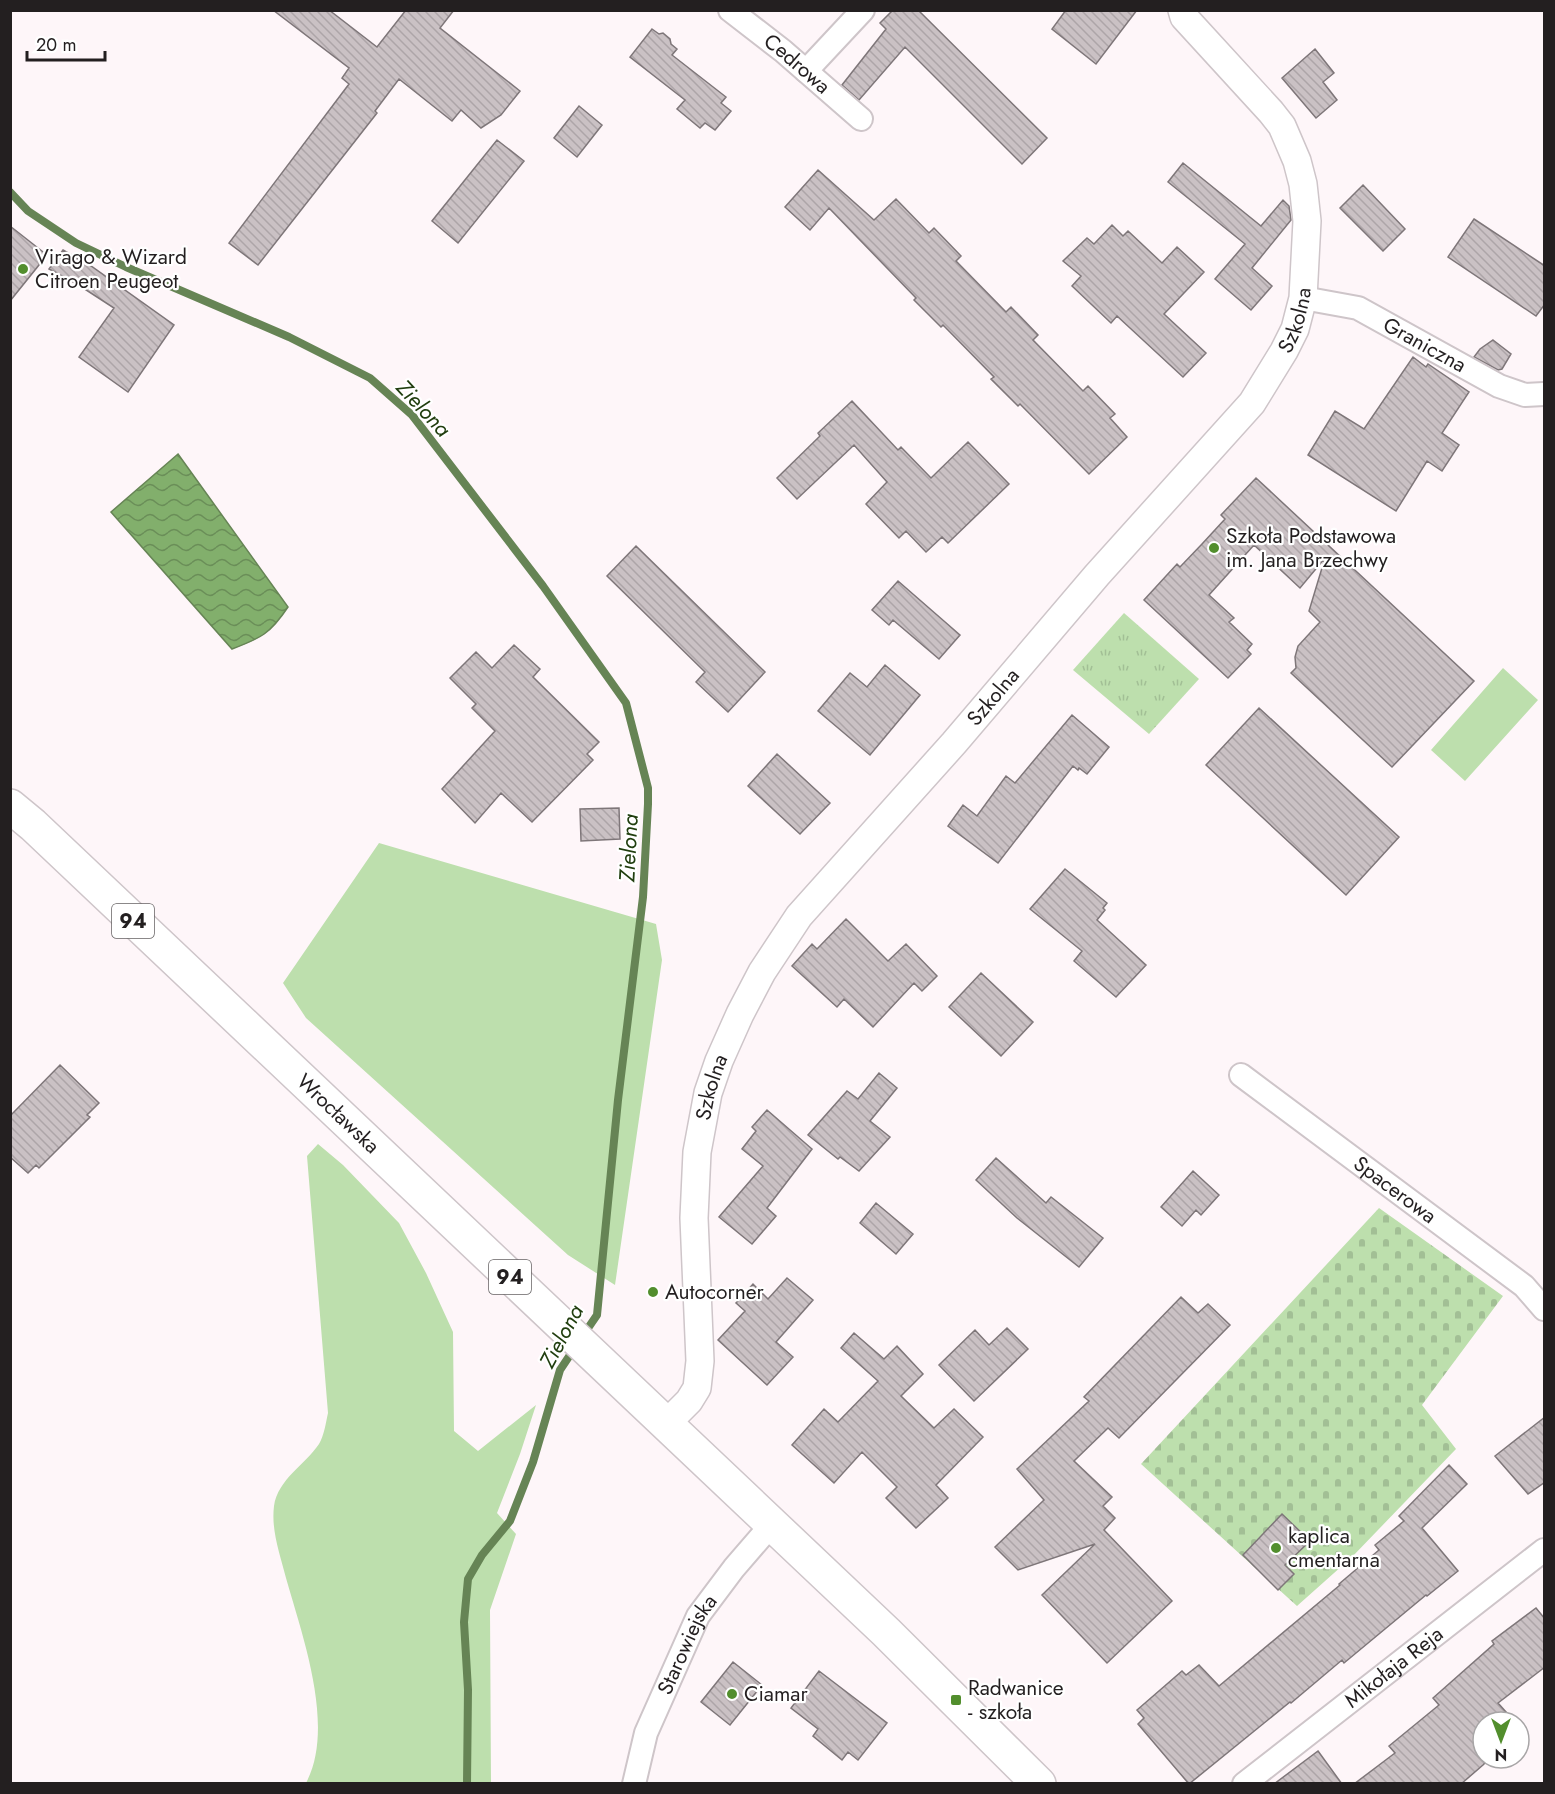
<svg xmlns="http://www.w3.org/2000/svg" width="1555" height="1794" viewBox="0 0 1555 1794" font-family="Jost,sans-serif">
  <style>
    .grass { fill: #bddfad }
    .cemetery { fill: url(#cemetery-stones) }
    .park { fill: url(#park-tufts) }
    .water { fill: url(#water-waves); stroke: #668455; stroke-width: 1.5 }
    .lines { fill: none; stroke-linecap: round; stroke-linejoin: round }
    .stream { stroke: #668455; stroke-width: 8 }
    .building { fill: url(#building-back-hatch); stroke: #7e7679; stroke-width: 1.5 }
    .minor-casing { stroke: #cec5c9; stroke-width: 26 }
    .tertiary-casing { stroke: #cec5c9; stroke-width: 30 }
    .primary-casing { stroke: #cec5c9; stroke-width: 36 }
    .minor { stroke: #fff; stroke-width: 22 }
    .tertiary { stroke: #fff; stroke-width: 27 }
    .primary { stroke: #fff; stroke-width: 33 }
    .poi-dot { fill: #528e2d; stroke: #fff; stroke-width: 2 }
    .labels { text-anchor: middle; stroke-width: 4.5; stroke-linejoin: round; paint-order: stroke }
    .shield { fill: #fff; stroke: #656263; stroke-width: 1.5 }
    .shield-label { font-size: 20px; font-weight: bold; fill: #231f20 }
    .street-label { font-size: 21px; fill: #231f20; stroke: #fff }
    .poi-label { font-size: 21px; fill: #231f20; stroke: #fff; text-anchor: start }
    .water-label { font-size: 22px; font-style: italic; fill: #213e0f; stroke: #fff }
  </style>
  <defs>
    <pattern id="cemetery-stones" width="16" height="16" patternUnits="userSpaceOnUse" patternTransform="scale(1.5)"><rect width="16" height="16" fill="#bddfad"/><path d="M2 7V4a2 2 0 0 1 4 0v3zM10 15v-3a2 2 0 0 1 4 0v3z" fill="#a2bf95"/></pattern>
    <pattern id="park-tufts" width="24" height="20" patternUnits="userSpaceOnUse" patternTransform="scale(1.5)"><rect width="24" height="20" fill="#bddfad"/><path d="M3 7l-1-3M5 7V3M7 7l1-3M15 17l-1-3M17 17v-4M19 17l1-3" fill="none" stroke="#a2bf95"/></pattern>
    <pattern id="water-waves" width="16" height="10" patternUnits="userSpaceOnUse" patternTransform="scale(1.5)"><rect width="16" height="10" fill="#82af6c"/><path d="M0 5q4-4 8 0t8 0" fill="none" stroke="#6a8e58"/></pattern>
    <pattern id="building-back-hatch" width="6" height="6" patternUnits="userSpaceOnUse" patternTransform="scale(1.5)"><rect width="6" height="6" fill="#cac1c4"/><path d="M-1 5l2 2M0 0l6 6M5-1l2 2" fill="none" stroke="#ada5a8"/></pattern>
  </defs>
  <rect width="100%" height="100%" fill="#fef6f9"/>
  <path class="grass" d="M1503,668L1538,700L1465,781L1431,750Z
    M379,843L656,924L662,960L615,1285L568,1255L306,1018L283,983Z
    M318,1144L343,1165L399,1223L426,1273L453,1332L454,1431L478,1451L536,1405L520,1454L497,1513L516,1534L490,1610L491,1783H306C336,1727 302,1635 286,1578C280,1554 271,1531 274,1506C278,1479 305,1465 319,1444C324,1436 326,1422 328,1413L307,1156Z"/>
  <path class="cemetery" d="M1379,1208L1503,1296L1422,1405L1456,1449L1352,1557L1297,1606L1141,1464Z"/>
  <path class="park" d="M1124,613L1199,679L1149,734L1073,670Z"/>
  <path class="water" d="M178,454L288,607C270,634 261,638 232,649L111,512Z"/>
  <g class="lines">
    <path class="stream" d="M10,192L28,211L76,243L126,267L289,337L370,378L412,415L543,586L626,703L648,788V804L643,897L618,1100L597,1315L584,1334
      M467,1784L468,1690L464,1622L468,1579L482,1555L510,1521L533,1462L560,1370L574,1349"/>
  </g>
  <path class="building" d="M273,10H329L377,47L406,10H454L440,28L520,91L501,115L481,128L461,110L452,121L399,79L375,111L377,113L258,265L229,243L349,84L342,78L349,68Z
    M893,10H918L1047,138L1022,164L905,47L859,100L842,85L886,29L880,23Z
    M1066,10H1137L1096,64L1052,29Z
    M652,29L659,34L663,33L670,39L671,44L677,49L672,55L726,97L721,103L731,111L715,130L705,123L700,128L677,109L685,100L630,57Z
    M1315,49L1334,73L1323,82L1337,100L1316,118L1282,78Z
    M579,106L602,125L577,157L554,138Z
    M497,140L524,161L458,243L432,221Z
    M1183,163L1261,226L1283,200L1289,206L1291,220L1252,268L1272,286L1251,310L1215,279L1245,244L1168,182Z
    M818,170L874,220L896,199L929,233L934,228L961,256L956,261L1006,312L1011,307L1038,335L1033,340L1083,391L1088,386L1115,414L1110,418L1127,437L1089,474L1020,404L1018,406L991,379L994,377L943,325L941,327L914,300L916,298L829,208L810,230L785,207Z
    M1363,185L1405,229L1383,251L1340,208Z
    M1474,219L1545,266V304L1536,316L1448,257Z
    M1112,225L1123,236L1128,231L1162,263L1177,247L1204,272L1164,314L1206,353L1183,377L1117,316L1111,323L1072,286L1081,276L1063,261L1087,238L1094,244Z
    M10,226L47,255L10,301Z
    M63,250L91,266L174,325L128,392L79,357L114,308L77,284L49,269Z
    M1493,340L1511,354L1502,369L1498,370L1474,357L1480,349Z
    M1413,357L1426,367L1428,364L1469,392L1442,433L1459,445L1442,471L1427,461L1396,511L1308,455L1335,411L1364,429Z
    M852,401L898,450L901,447L931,478L968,442L1009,484L948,543L942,537L926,552L906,531L899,538L866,504L887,482L854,445L797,499L777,478L820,436L818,433Z
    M1256,478L1474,681L1392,767L1291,673L1296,668L1295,657L1298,646L1320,622L1309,611L1325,558L1300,588L1254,545L1209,595L1234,618L1229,622L1252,644L1247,650L1251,654L1228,678L1144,600L1177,564L1180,567L1202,544L1225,519L1221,515Z
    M636,546L765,672L728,712L696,682L705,672L607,576Z
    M898,581L960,635L939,659L893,620L889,625L872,610Z
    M514,645L540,669L533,677L599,742L587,754L593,760L532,822L501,793L475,823L442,789L495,731L472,708L476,704L450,678L476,652L492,668Z
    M885,665L920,695L870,755L818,711L850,673L867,687Z
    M1259,708L1399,837L1346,895L1206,765Z
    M1072,715L1109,747L1087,774L1079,768L1078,770L1073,766L998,863L948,826L963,805L977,816L1006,776L1015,783Z
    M777,754L830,803L800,834L748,786Z
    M619,808L620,839L581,841L580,809Z
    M1065,869L1107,903L1103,908L1105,910L1097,920L1146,965L1116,997L1074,961L1082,951L1030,909Z
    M846,919L888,961L906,944L937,976L922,991L914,983L873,1027L844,999L837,1007L792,966L812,944L817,949Z
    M981,973L1033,1022L1001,1056L949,1007Z
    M60,1065L99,1103L87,1115L90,1117L39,1168L36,1165L28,1173L10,1157V1116Z
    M879,1073L897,1088L870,1121L890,1137L859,1171L840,1157L838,1159L808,1135L847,1091L858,1099Z
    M767,1110L812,1149L767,1208L776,1216L752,1244L719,1217L763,1166L742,1149L756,1131L752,1127Z
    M996,1158L1046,1203L1051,1197L1103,1238L1079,1267L1017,1218L976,1180Z
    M1193,1171L1219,1195L1201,1215L1196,1210L1182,1226L1161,1207Z
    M876,1203L913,1234L896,1254L860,1223Z
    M787,1278L813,1300L776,1342L793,1357L767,1385L718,1340L745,1311L736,1303L753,1284L768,1299Z
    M1181,1297L1198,1313L1208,1304L1230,1325L1119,1438L1108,1428L1074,1461L1112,1497L1103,1506L1115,1518L1104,1530L1172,1601L1107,1663L1042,1595L1095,1544L1018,1570L995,1547L1044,1500L1017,1469L1089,1401L1084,1397Z
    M1007,1328L1028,1349L974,1401L939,1365L975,1330L989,1345Z
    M854,1333L884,1359L897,1346L923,1374L901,1396L934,1428L954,1409L983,1437L936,1485L948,1498L916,1528L886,1498L897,1487L862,1452L834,1483L792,1445L824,1409L838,1422L878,1381L841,1348Z
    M1545,1417V1482L1528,1494L1495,1456Z
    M1449,1465L1467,1484L1422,1528L1458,1571L1427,1596L1426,1595L1344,1663L1342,1660L1291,1703L1290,1702L1189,1784L1138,1724L1144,1718L1137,1710L1182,1671L1186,1675L1199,1665L1219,1686L1340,1585L1339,1584L1379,1550L1375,1545L1404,1521L1399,1516Z
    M1282,1514L1310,1541L1285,1565L1294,1574L1278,1590L1243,1555Z
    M1536,1608L1545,1619V1667L1498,1703L1515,1722H1483V1758H1490L1483,1765L1461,1784H1354L1395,1753L1389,1746L1439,1705L1433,1698L1494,1644L1492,1641Z
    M733,1662L762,1685L730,1725L701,1702Z
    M819,1671L887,1723L858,1760L848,1752L842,1760L813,1736L818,1729L791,1708Z
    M1318,1751L1342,1784H1274Z"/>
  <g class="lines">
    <defs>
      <g id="minor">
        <path id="s1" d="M730,10L783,51L861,119"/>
        <path d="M806,71L863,10"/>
        <path id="s2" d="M1303,298L1358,308L1499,386L1525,395L1544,394"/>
        <path id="s3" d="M1241,1075L1524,1286L1544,1309"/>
        <path id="s4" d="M634,1784L646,1733L698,1616L734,1568L772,1524"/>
        <path id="s5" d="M1244,1784L1544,1550"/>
      </g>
      <g id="tertiary">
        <path id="s6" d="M665,1425L689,1401L697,1388L700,1361L694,1218L697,1152L708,1093L719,1061L740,1014L762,972L799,916L954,743L1097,575L1252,403L1284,351L1295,329L1303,298L1307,221L1303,184L1297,161L1282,126L1271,112L1184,17L1182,10"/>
      </g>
      <g id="primary">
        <path id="s7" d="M10,806L33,825L886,1632L1039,1784"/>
      </g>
    </defs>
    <use href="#minor" class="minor-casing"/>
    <use href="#tertiary" class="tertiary-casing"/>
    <use href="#primary" class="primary-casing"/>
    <use href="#minor" class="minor"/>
    <use href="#tertiary" class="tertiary"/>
    <use href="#primary" class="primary"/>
  </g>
  <g class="poi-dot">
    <circle cx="23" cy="269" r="6"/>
    <circle cx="1214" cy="548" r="6"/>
    <circle cx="653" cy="1292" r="6"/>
    <circle cx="1276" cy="1548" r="6"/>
    <circle cx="732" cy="1694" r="6"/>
    <rect x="950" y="1694" width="12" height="12" rx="3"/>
  </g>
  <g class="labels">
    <g class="shield">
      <rect x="112" y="904" width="42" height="34" rx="4.5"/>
      <rect x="489" y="1260" width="42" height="34" rx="4.5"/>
    </g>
    <g class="shield-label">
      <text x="133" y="928">94</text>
      <text x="510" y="1284">94</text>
    </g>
    <g class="street-label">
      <text dy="7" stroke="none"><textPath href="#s1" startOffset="86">Cedrowa</textPath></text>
      <text dy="7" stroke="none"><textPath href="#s6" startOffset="1324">Szkolna</textPath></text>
      <text dy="7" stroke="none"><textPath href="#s2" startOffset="132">Graniczna</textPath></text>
      <text dy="7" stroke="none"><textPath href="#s6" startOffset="838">Szkolna</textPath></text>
      <text dy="7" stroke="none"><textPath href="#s6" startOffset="352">Szkolna</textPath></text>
      <text dy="7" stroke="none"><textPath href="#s7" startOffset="450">Wrocławska</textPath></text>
      <text dy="7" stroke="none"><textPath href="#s3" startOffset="192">Spacerowa</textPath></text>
      <text dy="7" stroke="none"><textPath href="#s4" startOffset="150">Starowiejska</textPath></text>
      <text dy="7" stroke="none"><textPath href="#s5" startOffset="190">Mikołaja Reja</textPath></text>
    </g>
    <g class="poi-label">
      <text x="35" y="264">Virago &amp; Wizard<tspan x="35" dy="24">Citroen Peugeot</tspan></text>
      <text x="1226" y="543">Szkoła Podstawowa<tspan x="1226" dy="24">im. Jana Brzechwy</tspan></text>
      <text x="665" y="1299">Autocorner</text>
      <text x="1288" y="1543">kaplica<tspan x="1288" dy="24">cmentarna</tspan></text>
      <text x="968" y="1695">Radwanice<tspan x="968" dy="24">- szkoła</tspan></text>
      <text x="744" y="1701">Ciamar</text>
    </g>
    <g class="water-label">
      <text transform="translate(424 408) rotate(47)" y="8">Zielona</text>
      <text transform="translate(628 848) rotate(-87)" y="8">Zielona</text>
      <text transform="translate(561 1336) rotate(-62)" y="8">Zielona</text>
    </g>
  </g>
  <rect width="1555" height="1794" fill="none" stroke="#231f20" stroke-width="24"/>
  <g transform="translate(1501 1740) rotate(180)"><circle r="28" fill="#ffffff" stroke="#a7a5a6" stroke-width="1.5"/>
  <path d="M0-4.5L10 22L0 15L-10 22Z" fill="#528e2d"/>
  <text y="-9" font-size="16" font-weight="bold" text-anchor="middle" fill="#231f20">N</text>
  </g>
  <path d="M27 51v9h78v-9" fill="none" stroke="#231f20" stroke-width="3"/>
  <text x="36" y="51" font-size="18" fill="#231f20" stroke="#ffffff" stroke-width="4.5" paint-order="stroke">20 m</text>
</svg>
